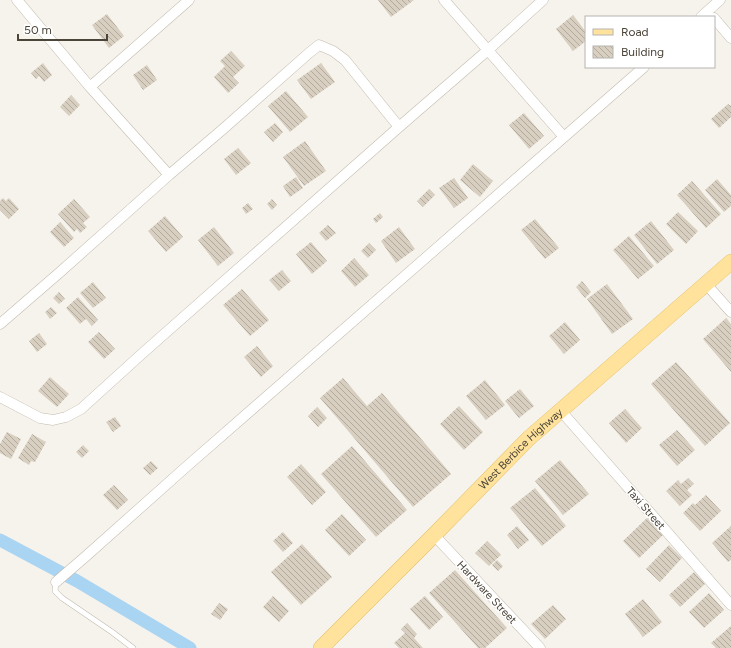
<svg xmlns="http://www.w3.org/2000/svg" width="731" height="648" viewBox="0 0 731 648" font-family="Figtree,sans-serif">
  <style>
    .lines { fill: none; stroke-linecap: round; stroke-linejoin: round }
    .canal { stroke: #a9d4f2; stroke-width: 13 }
    .building { fill: url(#building-back-hatch) }
    .service-casing { stroke: #c2bbae; stroke-width: 6 }
    .minor-casing { stroke: #c2bbae; stroke-width: 11 }
    .primary-casing { stroke: #e6c16a; stroke-width: 16 }
    .service { stroke: #fff; stroke-width: 5 }
    .minor { stroke: #fff; stroke-width: 10 }
    .primary { stroke: #ffe39c; stroke-width: 15 }
    .labels { text-anchor: middle; stroke-width: 3; stroke-linejoin: round; paint-order: stroke }
    .street-label { font-size: 11px; fill: #4b4439; stroke: #fff }
  </style>
  <defs>
    <pattern id="building-back-hatch" width="6" height="6" patternUnits="userSpaceOnUse"><rect width="6" height="6" fill="#d8cfc1"/><path d="M-1 5l2 2M0 0l6 6M5-1l2 2" fill="none" stroke="#b1aa9e"/></pattern>
  </defs>
  <rect width="100%" height="100%" fill="#f6f3ec"/>
  <g class="lines">
    <path class="canal" d="M0,540L77,581L190,648"/>
  </g>
  <path class="building" d="M378,0H414L391,17Z
    M107,14L124,36L109,48L92,25Z
    M573,15L586,32V41L573,51L556,29Z
    M231,51L245,66L233,77L239,83L228,93L214,77L225,66L220,61Z
    M43,63L52,75L44,82L39,76L36,79L31,73Z
    M321,63L335,82L311,99L297,80Z
    M147,65L157,80L143,90L133,75Z
    M286,91L308,117L290,132L268,106Z
    M71,95L80,105L69,116L60,107Z
    M728,104L731,106V117L719,128L711,119Z
    M524,113L544,136L529,149L509,125Z
    M275,123L283,132L273,142L264,132Z
    M305,141L326,171L304,186L283,157Z
    M238,148L251,163L236,175L224,159Z
    M473,164L493,181L480,197L460,180Z
    M296,177L303,188L290,197L283,186Z
    M454,178L468,198L454,208L439,188Z
    M717,179L731,195V206L724,212L705,190Z
    M692,181L721,214L706,228L677,195Z
    M429,189L435,195L423,207L417,201Z
    M3,198L6,201L9,198L19,209L9,219L0,210V201Z
    M74,199L90,217L83,223L87,227L80,233L77,229L74,232L58,214Z
    M272,199L277,205L272,210L267,204Z
    M248,203L253,209L246,214L242,208Z
    M678,212L698,231L686,244L666,224Z
    M380,213L383,217L376,223L373,219Z
    M165,216L183,237L166,252L148,231Z
    M535,219L559,248L545,259L521,230Z
    M651,221L674,250L657,264L634,235Z
    M60,222L74,238L64,247L50,232Z
    M328,225L336,233L326,241L319,233Z
    M214,227L234,253L218,266L198,240Z
    M399,227L415,249L396,263L381,241Z
    M629,236L654,266L638,279L613,250Z
    M311,242L327,261L312,274L296,254Z
    M369,243L376,250L368,258L361,251Z
    M354,258L369,275L355,287L341,271Z
    M282,270L291,281L279,291L269,280Z
    M582,281L591,292L585,298L576,287Z
    M93,282L106,298L93,308L80,293Z
    M607,284L633,319L612,334L587,299Z
    M242,289L269,320L250,336L223,305Z
    M59,292L65,299L59,304L53,298Z
    M78,297L98,320L92,326L86,319L80,324L66,308Z
    M51,307L57,313L50,319L45,312Z
    M726,318L731,324V372L703,339Z
    M565,322L580,340L564,354L549,336Z
    M99,332L115,349L104,359L88,342Z
    M39,333L47,344L37,352L29,341Z
    M257,346L273,366L261,377L244,357Z
    M676,362L730,423L705,446L651,384Z
    M50,377L69,394L57,407L38,391Z
    M343,378L367,406L382,393L451,474L413,507L320,398Z
    M485,380L505,405L486,420L466,396Z
    M520,389L534,406L519,418L505,401Z
    M459,406L483,432L464,450L440,424Z
    M317,407L327,418L318,427L308,416Z
    M625,409L642,428L626,443L609,423Z
    M115,417L121,426L113,432L106,422Z
    M677,430L695,450L677,466L659,445Z
    M7,432L21,439L11,459L0,453V444Z
    M32,434L46,442L35,462L31,461L29,465L18,458Z
    M83,445L89,451L82,458L76,452Z
    M352,446L407,510L376,537L321,474Z
    M560,460L589,494L563,515L535,481Z
    M151,461L158,468L150,475L143,468Z
    M301,464L326,492L312,505L287,477Z
    M688,478L694,484L687,490L692,495L680,506L666,491L678,480L681,484Z
    M114,485L128,500L117,510L103,495Z
    M535,488L566,526L542,546L510,508Z
    M706,495L721,511L700,531L683,513L693,503L695,505Z
    M342,514L366,540L349,556L325,530Z
    M647,518L663,535L639,558L623,541Z
    M517,526L529,540L518,549L507,535Z
    M731,526V560L728,562L712,543Z
    M283,532L293,543L283,552L273,541Z
    M487,541L501,555L489,566L475,553Z
    M302,544L332,577L301,605L271,572Z
    M669,545L682,558L660,582L646,569Z
    M497,560L503,566L498,571L492,565Z
    M455,570L507,628L485,648H478L429,593Z
    M694,572L705,584L680,607L669,595Z
    M709,593L724,610L704,628L689,612Z
    M273,596L289,611L279,622L263,607Z
    M425,596L443,617L429,630L410,609Z
    M643,599L662,622L643,637L625,614Z
    M219,603L228,609L220,620L211,614Z
    M553,605L566,619L545,639L531,624Z
    M407,623L417,634L414,638L423,648H399L394,643L405,633L401,629Z
    M731,626V648H716L711,643Z"/>
  <g class="lines">
    <defs>
      <path id="service" d="M56,582L55,591L62,598L112,632L133,648"/>
      <path id="minor" d="M17,0L90,87L169,175
        M444,0L564,137L644,67
        M701,17L720,0
        M714,18L731,38
        M90,87L189,0
        M706,284L731,312
        M0,324L59,273L169,175L222,130L309,53L319,45L333,51L345,60L399,127
        M0,397L40,418L53,420L66,417L81,409L145,351L399,127L488,50L543,0
        M561,411L731,605
        M434,535L540,648
        M56,582L85,557L186,467L564,137"/>
      <g id="primary">
        <path id="s1" d="M321,648L434,535L528,439L731,262"/>
      </g>
    </defs>
    <use href="#service" class="service-casing"/>
    <use href="#minor" class="minor-casing"/>
    <use href="#primary" class="primary-casing"/>
    <use href="#service" class="service"/>
    <use href="#minor" class="minor"/>
    <use href="#primary" class="primary"/>
  </g>
  <g class="labels">
    <g class="street-label">
      <text dy="4" stroke="none"><textPath href="#s1" startOffset="282">West Berbice Highway</textPath></text>
      <text transform="translate(646 508) rotate(49)" y="4">Taxi Street</text>
      <text transform="translate(487 592) rotate(47)" y="4">Hardware Street</text>
    </g>
  </g>
  <rect x="585" y="16" width="130" height="52" fill="#ffffff" stroke="#b7b4b0"/>
  <rect x="593" y="29" width="20" height="6" fill="#ffe39c" stroke="#b7b4b0"/>
  <text x="621" y="36" font-size="12" fill="#4b4439">Road</text>
  <rect x="593" y="46" width="20" height="12" fill="url(#building-back-hatch)" stroke="#b7b4b0"/>
  <text x="621" y="56" font-size="12" fill="#4b4439">Building</text>
  <path d="M18 34v6h89v-6" fill="none" stroke="#4b4439" stroke-width="2"/>
  <text x="24" y="34" font-size="12" fill="#4b4439" stroke="#ffffff" stroke-width="3" paint-order="stroke">50 m</text>
</svg>
